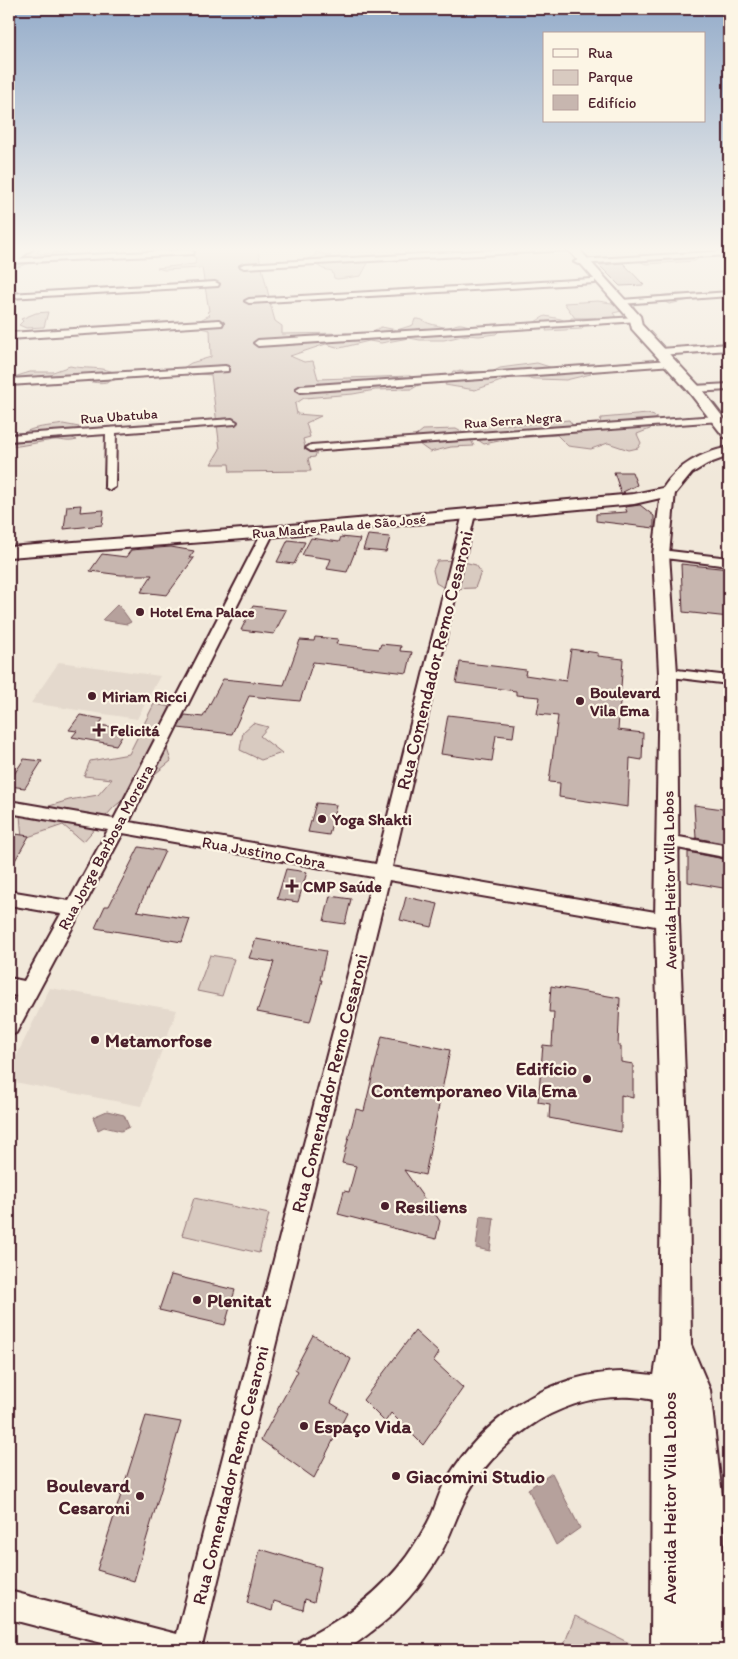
<svg xmlns="http://www.w3.org/2000/svg" width="738" height="1659" viewBox="0 0 738 1659" font-family="Itim,sans-serif">
  <style>
    .built { fill: #e4d9cd }
    .green { fill: #d8cac0; stroke: #917476 }
    .water { fill: #b6a19c; stroke: #8b6d6f }
    .building { fill: #c7b6af; stroke: #4a1f2b }
    .lines { fill: none; stroke-linecap: round; stroke-linejoin: round }
    .minor-casing { stroke: #4a1f2b; stroke-width: 4 }
    .tertiary-casing { stroke: #4a1f2b; stroke-width: 4 }
    .secondary-casing { stroke: #4a1f2b; stroke-width: 4 }
    .primary-casing { stroke: #4a1f2b; stroke-width: 4 }
    .minor { fill: #fcf5e5; fill-rule: evenodd }
    .tertiary { fill: #fcf5e5; fill-rule: evenodd }
    .secondary { fill: #fcf5e5; fill-rule: evenodd }
    .primary { fill: #fcf5e5; fill-rule: evenodd }
    .poi-dot { fill: #4a1f2b; stroke: #fcf5e5; stroke-width: 2 }
    .labels { text-anchor: middle; stroke-width: 4.5; stroke-linejoin: round; paint-order: stroke }
    .far-street-label { font-size: 14px; fill: #4a1f2b; stroke: #fcf5e5 }
    .far-poi-label { font-size: 14px; font-weight: bold; fill: #4a1f2b; stroke: #fcf5e5; text-anchor: start }
    .poi-label { font-size: 16px; font-weight: bold; fill: #4a1f2b; stroke: #fcf5e5; text-anchor: start }
    .street-label { font-size: 16px; fill: #4a1f2b; stroke: #fcf5e5 }
    .near-street-label { font-size: 19px; fill: #4a1f2b; stroke: #fcf5e5 }
    .near-poi-label { font-size: 19px; font-weight: bold; fill: #4a1f2b; stroke: #fcf5e5; text-anchor: start }
  </style>
  <rect width="100%" height="100%" fill="#f1e8da"/>
  <filter id="ink" filterUnits="userSpaceOnUse"><feTurbulence type="fractalNoise" baseFrequency=".02" numOctaves="2"/><feDisplacementMap in="SourceGraphic" scale="10" xChannelSelector="R" yChannelSelector="G"/><feConvolveMatrix kernelMatrix="1 2 1 2 8 2 1 2 1" color-interpolation-filters="sRGB"/></filter>
  <g filter="url(#ink)">
    <path class="built" d="M59,662L160,676L137,719L31,703Z
      M50,988L177,1010L141,1106L9,1081V1071Z"/>
    <path class="green" d="M25,247L41,249L37,252L40,254L65,252L69,257L57,262L26,264L9,270V266L16,262L37,258L35,256L20,257L21,251L30,252L33,249Z
      M199,247H257L270,301L273,302L270,303L275,321L282,326V334L346,333L365,335L381,327L397,330L413,325L415,319C425,319 423,322 431,324C437,326 440,325 446,329C462,321 459,324 474,327C483,329 490,327 499,331L496,334L479,336L467,335L444,340H420L409,338L381,343L369,341L340,348L326,344L290,356L304,362L313,361L318,379L410,376L422,383L412,389L375,390L353,394L304,398L295,404L297,414L321,416L306,423L310,437L303,439L305,447L318,448L315,457L308,458L311,471L230,472L229,464H211L220,449L211,375L190,373L183,368L191,363L211,357L210,330L200,328L198,321L210,315L207,312L209,311L202,268L164,270L157,268L195,264L196,258L192,256L194,252L199,249Z
      M729,250V255L701,256L695,261L646,264L636,260V256Z
      M315,252L331,256L326,259L331,264L360,261L368,263L361,276L337,279L334,278L332,271L323,269L307,259L315,256Z
      M676,294L694,295L695,299L669,304L665,302L633,304L637,312L622,311L613,313L616,317V321L584,324L582,329L546,331L548,324L533,323L545,316L561,319L570,324L571,318H596H575L564,303L598,301L618,304L623,299Z
      M48,312L44,327L26,328L19,325L23,321L21,319L36,313Z
      M537,363L556,369L581,367L591,374L566,380L510,378L475,390L445,385L453,371L492,372L500,368Z
      M70,366C87,370 107,365 122,377C95,389 91,378 68,380C50,381 32,383 13,384L14,377L30,372H53Z
      M648,414L657,417L650,429L637,434L641,443L638,448L629,450L608,443L591,449L568,446L557,435L514,438L484,444L478,440L489,439L488,436L473,434L467,427C472,425 513,423 518,425L569,420L576,430L599,427L601,418Z
      M63,424L79,427L70,437L77,440C66,443 62,439 53,440C38,442 24,446 9,447V432L22,434C33,426 49,427 63,424Z
      M456,429L469,436L474,446L451,447L430,452L412,439L423,430Z
      M456,560L476,565L481,572L475,588L446,589L436,583L433,570L437,561Z
      M154,704L176,708L162,734L171,761L114,807L83,842L63,825L22,839L20,815L69,800L98,795L112,779L84,776L90,761L129,754Z
      M253,723L268,727L260,736L282,753L261,760L240,750L243,732Z
      M210,955L234,959L222,996L197,991Z
      M194,1198L269,1214L259,1253L182,1235Z
      M575,1616L637,1647L638,1650H562Z"/>
    <path class="water" d="M118,604L131,622L127,624L102,620Z
      M107,1111L124,1115L129,1127L121,1131L104,1127L98,1130L93,1117Z
      M480,1216L494,1218L490,1251L476,1248Z
      M552,1473L580,1528L556,1545L528,1489Z"/>
    <path class="building" d="M623,263L644,285L620,286L599,265Z
      M614,472H632L637,485L623,492L625,493H621Z
      M81,505L80,512L104,510L102,525L64,529L67,506Z
      M640,505L654,516V528L596,521V514L627,512L625,507Z
      M368,535L390,537L386,552L363,550Z
      M341,537L360,539L347,572L327,569L331,559L302,555L311,538L339,542Z
      M288,540L305,542L294,564L277,562Z
      M171,547L194,551L189,558H194L167,595L141,592L152,575H121L90,571L102,554L126,557L131,550Z
      M681,564L729,569V617L683,612Z
      M253,606L286,610L274,634L241,630Z
      M315,637L338,639L336,644L379,649L381,644L401,646L400,651L412,652L407,673L313,662L300,701L249,696L232,734L178,728L185,715L203,717L223,679L284,685L300,640L314,641Z
      M571,649L598,653V656L623,659L618,730L643,733L642,760L630,758L628,807L559,797L560,783L549,782L558,716L537,714L540,697L516,695V691L456,683L460,662L526,670L525,675L566,681Z
      M80,715L103,719L99,725L126,729L116,745L72,737L77,731L69,730Z
      M448,715L515,723L513,737L496,735L492,761L441,754Z
      M24,759L42,761L25,788L9,786V782Z
      M316,803L336,805L329,835L308,832Z
      M694,805L723,809V816L729,817V844L696,838Z
      M9,833L29,836L9,871Z
      M139,847L165,851L137,911L190,919L182,942L95,928L105,906H109Z
      M688,852L729,860V889L688,882Z
      M286,869L307,872L298,902L277,899Z
      M330,896L351,899L345,924L324,921Z
      M406,897L438,904L432,927L400,920Z
      M256,939L326,951L320,980H322L310,1022L257,1012L274,962L249,958Z
      M551,986L620,998L618,1046H621V1062L633,1064V1098L621,1095V1132L549,1118L550,1104L538,1102L543,1045L552,1046L554,1012H549Z
      M382,1036L450,1050L425,1175L404,1170L440,1221L436,1239L338,1214L344,1191L349,1192L356,1166L342,1163L356,1109L364,1111Z
      M171,1275L235,1290L225,1325L159,1310Z
      M415,1331L439,1353L434,1361L463,1388L423,1445L391,1413L385,1422L363,1400Z
      M313,1335L351,1359L331,1403L347,1413L314,1478L261,1440L298,1371L295,1369Z
      M146,1416L181,1422L134,1581L97,1570Z
      M260,1549L321,1567L314,1602L305,1599L303,1610L274,1601L272,1611L247,1603Z"/>
    <g class="lines">
      <defs>
        <path id="minor" d="M546,247L575,248L571,250L244,268L240,266L244,264Z
          M190,250L194,252L193,254L9,263V259Z
          M729,251V255L578,264L574,262L578,260Z
          M592,279H595V283L249,303L245,301L249,299Z
          M215,282L219,284L218,286L9,298V294Z
          M729,292V296L621,304L617,302L621,300Z
          M636,317H639V321L258,346L254,343L258,340Z
          M219,320L223,323L222,325L9,339V333Z
          M729,344V350L660,355L656,352L660,349Z
          M670,360L673,361V365L301,392L296,389L301,386Z
          M225,366L228,367V371L9,385V379Z
          M729,384V390L694,392L689,389L694,386Z
          M717,416L720,417V421L311,451L306,448L311,445Z
          M232,419L237,422L235,424L116,433L115,487L110,490L105,487L106,434L9,441V435Z
          M469,511L475,514L392,867L667,914L673,916L676,921L673,926L667,928L389,880L201,1650H129L9,1619V1591L177,1634L373,877L123,833L16,1033L9,1036V1009L16,996L9,994V978L24,981L61,914L9,905V891L69,901L108,830L9,813V801L114,819L262,532L268,529L274,532L129,822L376,864L463,514Z
          M661,550L729,558V566L657,557L655,554L657,551Z
          M668,669L729,676V684L663,676L661,673L663,670Z
          M668,835L729,846V858L662,845L660,841L662,837Z
          M624,1372L672,1377L681,1380L684,1389L681,1398C666,1404 648,1398 632,1397C595,1395 559,1406 529,1427C503,1445 477,1472 464,1501C455,1519 450,1538 439,1556C421,1586 399,1612 371,1632C363,1638 352,1648 342,1650C329,1653 311,1650 297,1650L301,1640C343,1620 379,1594 407,1556C416,1543 425,1529 432,1514C437,1502 440,1490 447,1479C484,1417 551,1372 624,1372Z"/>
        <path id="tertiary" d="M668,488L673,489L675,492L669,554L677,673L679,921L689,1180L691,1345L710,1390L722,1496L725,1650H651L652,1388L659,1345L661,1180L655,921L659,673L653,554L661,492L663,489Z"/>
        <path id="secondary" d="M566,247H577L640,316L642,325L699,386L729,425V438L724,437L689,392L632,329L630,320Z
          M729,447V456L707,464L692,473L674,495L634,504L268,537L9,557V547L268,527L634,494L663,488C679,464 701,453 729,447Z"/>
        <path id="primary" d="M21,247H35L13,264L9,265V256Z"/>
      </defs>
      <use href="#minor" class="minor-casing"/>
      <use href="#tertiary" class="tertiary-casing"/>
      <use href="#secondary" class="secondary-casing"/>
      <use href="#primary" class="primary-casing"/>
      <use href="#minor" class="minor"/>
      <use href="#tertiary" class="tertiary"/>
      <use href="#secondary" class="secondary"/>
      <use href="#primary" class="primary"/>
    </g>
  </g>
  <linearGradient id="sky" x2="0" y2="1"><stop stop-color="#94acca"/><stop offset="0.52" stop-color="#f9f5ee"/><stop offset="1" stop-color="#f9f5ee" stop-opacity="0"/></linearGradient>
  <rect width="738" height="479" fill="url(#sky)"/>
  <g class="poi-dot">
    <circle cx="140" cy="612" r="5"/>
    <circle cx="92" cy="696" r="5"/>
    <circle cx="580" cy="701" r="5"/>
    <path d="M96.5 722.5h5v5h5v5h-5v5h-5v-5h-5v-5h5z"/>
    <circle cx="322" cy="819" r="5"/>
    <path d="M289.5 878.5h5v5h5v5h-5v5h-5v-5h-5v-5h5z"/>
    <circle cx="95" cy="1040" r="5"/>
    <circle cx="587" cy="1079" r="5"/>
    <circle cx="385" cy="1206" r="5"/>
    <circle cx="197" cy="1300" r="5"/>
    <circle cx="304" cy="1426" r="5"/>
    <circle cx="396" cy="1476" r="5"/>
    <circle cx="140" cy="1496" r="5"/>
  </g>
  <g class="labels">
    <g class="far-street-label">
      <text transform="translate(119 416) rotate(-4)" y="5">Rua Ubatuba</text>
      <text transform="translate(513 420) rotate(-4)" y="5">Rua Serra Negra</text>
      <text transform="translate(339 526) rotate(-5)" y="5">Rua Madre Paula de São José</text>
    </g>
    <g class="far-poi-label">
      <text x="150" y="617">Hotel Ema Palace</text>
    </g>
    <g class="poi-label">
      <text x="590" y="698">Boulevard<tspan x="590" dy="18">Vila Ema</tspan></text>
      <text x="102" y="702">Miriam Ricci</text>
      <text x="110" y="736">Felicitá</text>
      <text x="332" y="825">Yoga Shakti</text>
      <text x="303" y="892">CMP Saúde</text>
    </g>
    <g class="street-label">
      <text transform="translate(105 847) rotate(-62)" y="6">Rua Jorge Barbosa Moreira</text>
      <text transform="translate(264 852) rotate(10)" y="6">Rua Justino Cobra</text>
      <text transform="translate(669 880) rotate(-91)" y="6">Avenida Heitor Villa Lobos</text>
    </g>
    <g class="near-street-label">
      <text transform="translate(434 660) rotate(-76)" y="7">Rua Comendador Remo Cesaroni</text>
      <text transform="translate(329 1083) rotate(-76)" y="7">Rua Comendador Remo Cesaroni</text>
      <text transform="translate(230 1475) rotate(-76)" y="7">Rua Comendador Remo Cesaroni</text>
      <text transform="translate(669 1498) rotate(-90)" y="7">Avenida Heitor Villa Lobos</text>
    </g>
    <g class="near-poi-label">
      <text x="105" y="1047">Metamorfose</text>
      <text x="577" y="1075" text-anchor="end">Edifício<tspan x="577" dy="22">Contemporaneo Vila Ema</tspan></text>
      <text x="395" y="1213">Resiliens</text>
      <text x="207" y="1307">Plenitat</text>
      <text x="314" y="1433">Espaço Vida</text>
      <text x="406" y="1483">Giacomini Studio</text>
      <text x="130" y="1492" text-anchor="end">Boulevard<tspan x="130" dy="22">Cesaroni</tspan></text>
    </g>
  </g>
  <rect width="738" height="1659" fill="none" stroke="#fcf5e5" stroke-width="30"/>
  <rect x="15" y="15" width="708" height="1629" fill="none" stroke="#4a1f2b" stroke-width="2" filter="url(#ink)"/>
  <rect x="543" y="32" width="162" height="90" fill="#fcf5e5" stroke="#b59f9b"/>
  <rect x="553" y="49" width="25" height="8" fill="#fcf5e5" stroke="#b59f9b"/>
  <text x="588" y="58" font-size="15" fill="#4a1f2b">Rua</text>
  <rect x="553" y="70" width="25" height="15" fill="#d8cac0" stroke="#b59f9b"/>
  <text x="588" y="82" font-size="15" fill="#4a1f2b">Parque</text>
  <rect x="553" y="95" width="25" height="15" fill="#c7b6af" stroke="#b59f9b"/>
  <text x="588" y="108" font-size="15" fill="#4a1f2b">Edifício</text>
</svg>
